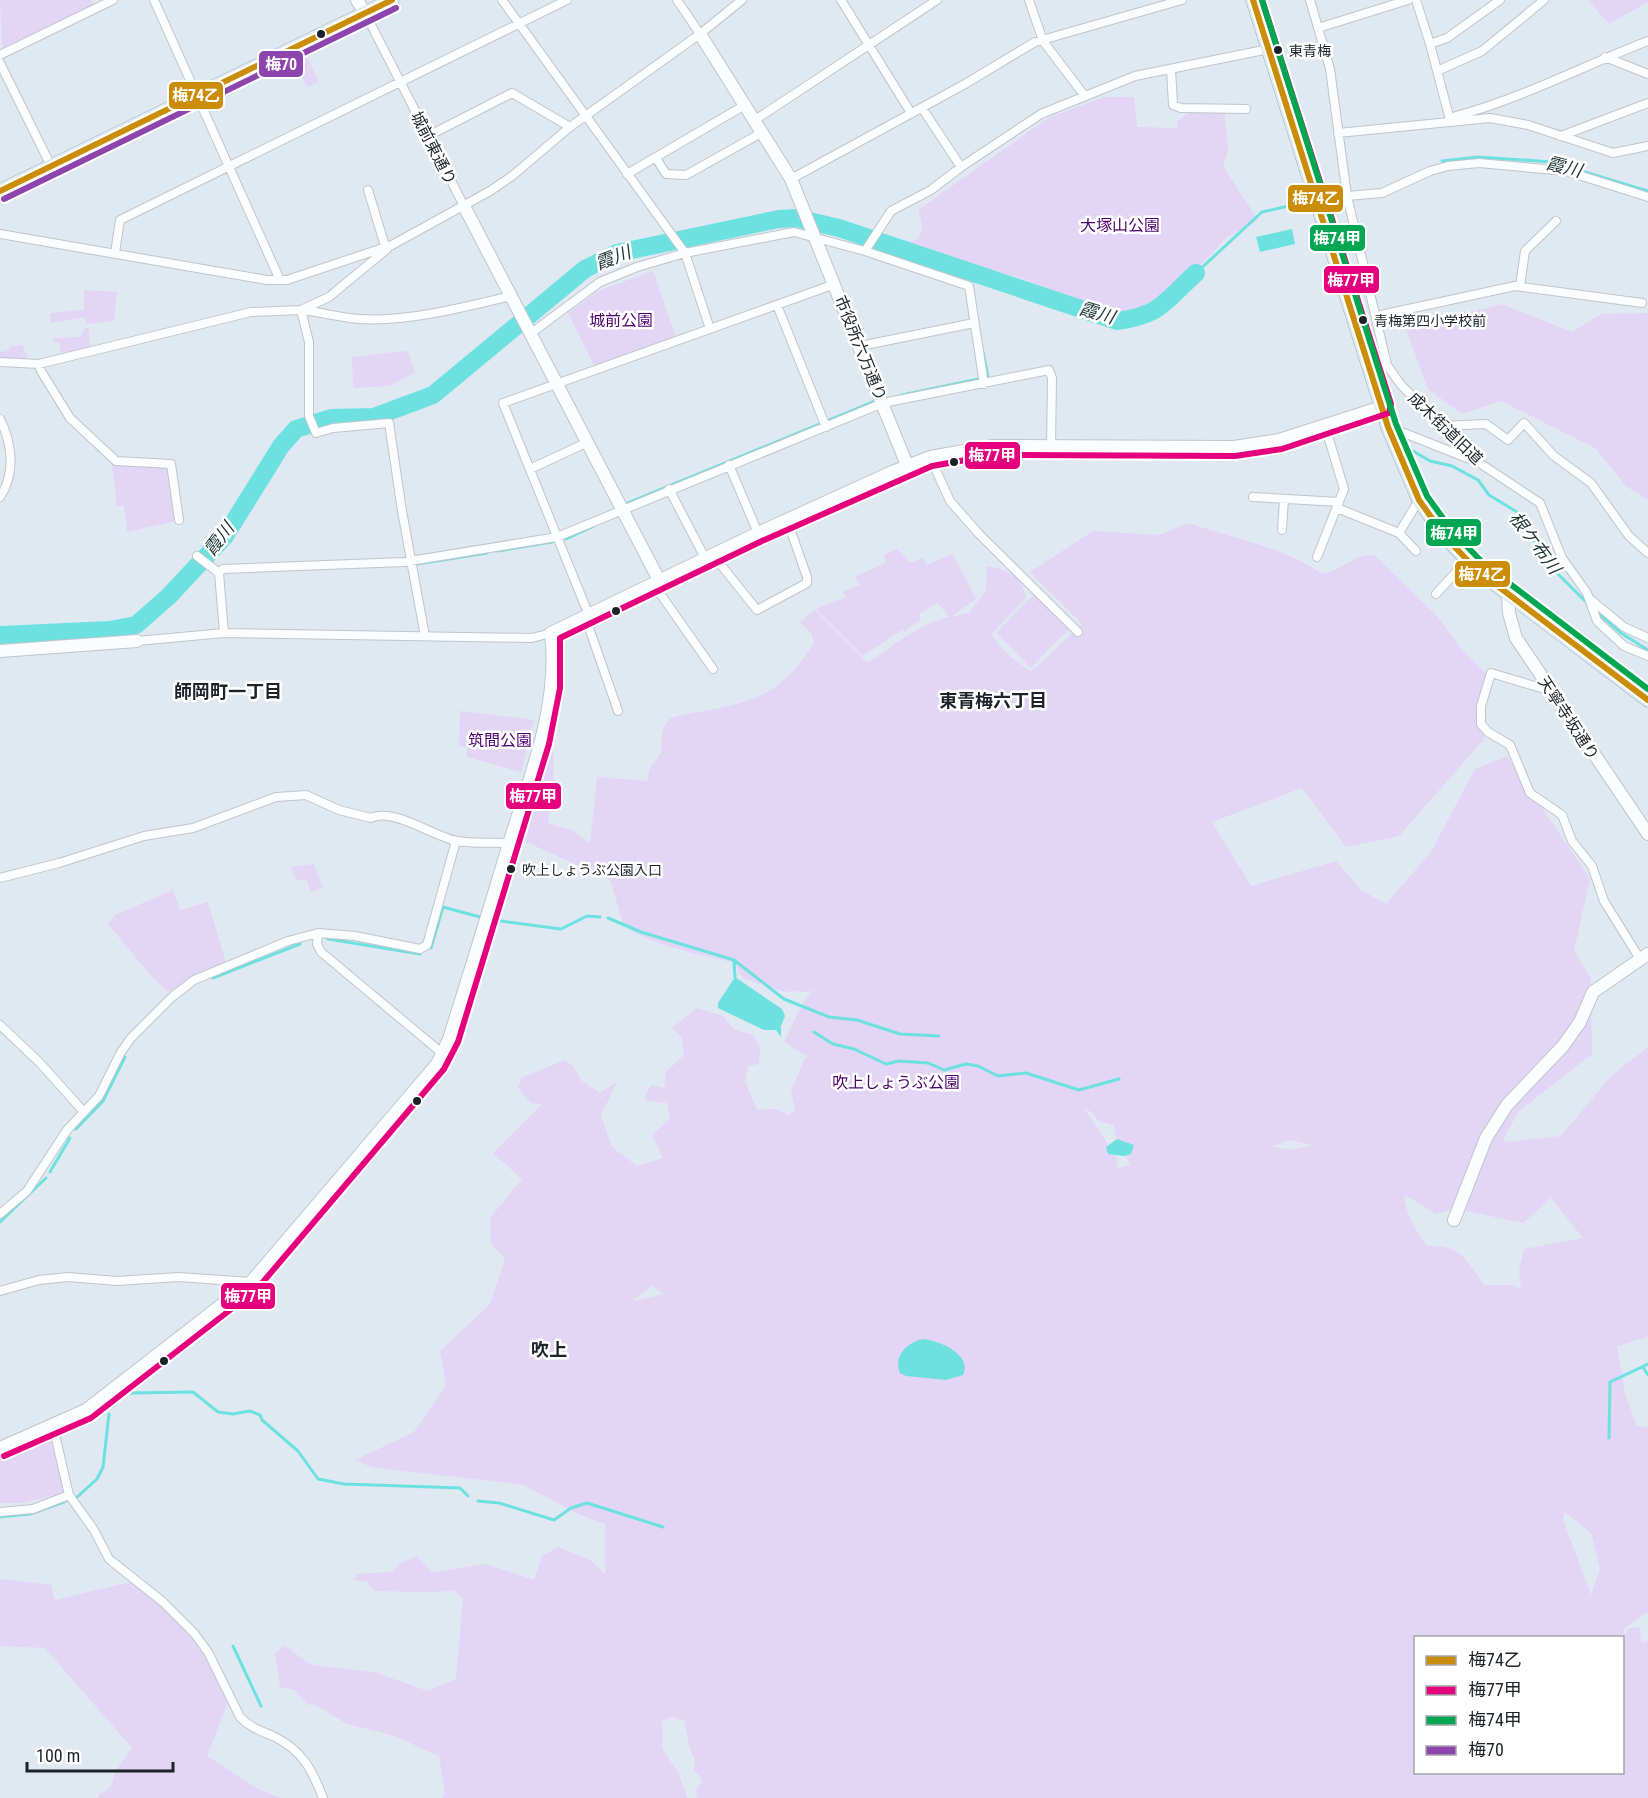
<svg xmlns="http://www.w3.org/2000/svg" width="1648" height="1798" viewBox="0 0 1648 1798" font-family="'Roboto Condensed','Noto Sans JP',sans-serif">
  <style>
    .green { fill: #e2d5f6; fill-rule: evenodd }
    .water { fill: #6de1df }
    .lines { fill: none; stroke-linecap: round; stroke-linejoin: round }
    .stream { stroke: #6de1df; stroke-width: 3 }
    .river { stroke: #6de1df; stroke-width: 18 }
    .street-casing { stroke: #bec5cc; stroke-width: 10 }
    .secondary-casing { stroke: #bec5cc; stroke-width: 14 }
    .primary-casing { stroke: #9bb0b9; stroke-width: 15 }
    .street { stroke: #fafcfd; stroke-width: 8 }
    .secondary { stroke: #fafcfd; stroke-width: 12 }
    .primary { stroke: #e2ecf0; stroke-width: 14 }
    .bus-1-casing { stroke: #fff; stroke-width: 10 }
    .bus-2-casing { stroke: #fff; stroke-width: 10 }
    .bus-3-casing { stroke: #fff; stroke-width: 10 }
    .bus-4-casing { stroke: #fff; stroke-width: 10 }
    .bus-1 { stroke: #cb8c08; stroke-width: 6 }
    .bus-2 { stroke: #e5007d; stroke-width: 6 }
    .bus-3 { stroke: #00a651; stroke-width: 6 }
    .bus-4 { stroke: #8e44ad; stroke-width: 6 }
    .bus-dot { fill: #1c2228; stroke: #fff; stroke-width: 2 }
    .labels { text-anchor: middle; stroke-width: 5; stroke-linejoin: round; paint-order: stroke }
    .bus-label { font-size: 14px; fill: #1c2228; stroke: #fff; text-anchor: start }
    .street-label { font-size: 16px; fill: #1c2228; stroke: #fff }
    .park-label { font-size: 16px; fill: #4d046e; stroke: #fff }
    .water-label { font-size: 18px; font-style: italic; fill: #1b3533; stroke: #fff }
    .neighbourhood-label { font-size: 18px; font-weight: bold; fill: #1c2228; stroke: #fff }
    .line-badge { stroke: #fff; stroke-width: 2 }
    .badge-label { font-size: 16px; text-anchor: middle; font-weight: bold; fill: #fff }
  </style>
  <rect width="100%" height="100%" fill="#e0e9f2"/>
  <path class="green" d="M0,0H91L93,5L2,49Z
    M1588,0H1648V2L1609,24Z
    M305,53L319,82L307,87L293,58Z
    M1104,97H1134L1137,127L1177,128L1178,121L1191,111L1225,113L1228,151L1223,166L1258,220L1226,238L1157,313L1138,319H1117L1024,279L904,248L905,243C926,240 924,225 918,210L1048,118Z
    M653,271L676,337L595,367L568,313L598,291Z
    M84,290L117,292L114,321L86,324L84,317L51,323L50,313L84,310Z
    M1501,304L1572,332L1601,314L1648,313V500L1626,486L1595,448L1501,401L1462,414L1428,389L1406,329Z
    M85,328H88L91,347L61,354L59,343L53,342L54,338L80,337Z
    M22,345L28,357L26,359L0,358V352L7,351L11,346Z
    M408,351L415,372L390,386L353,388L352,357Z
    M112,465L167,467L176,521L127,532L124,506H117Z
    M1188,523C1232,538 1284,547 1322,574C1345,570 1350,555 1374,555L1437,616L1462,650L1486,674L1477,718L1485,738L1399,836L1346,847L1302,788L1212,822L1251,886L1336,861L1361,890L1386,904L1431,852L1475,769L1507,756L1590,879L1574,951L1591,979L1592,1054L1518,1112L1503,1140L1506,1142L1561,1136L1612,1075L1648,1047V1337L1617,1346L1625,1393L1637,1427L1648,1426V1612L1623,1629L1626,1637L1628,1628L1640,1627L1641,1643L1648,1641V1798H697L695,1790L702,1783L700,1776L693,1770L695,1760L690,1749L684,1720L672,1717L661,1721L663,1728L662,1748L679,1774L687,1798H442L445,1793L439,1756L392,1735L347,1724L314,1704L308,1705L294,1690L280,1687L275,1653L285,1646L311,1665L374,1672L428,1691L456,1679L463,1598L453,1590C427,1594 401,1591 374,1591L367,1582L354,1580L358,1574L393,1572L401,1563L417,1556L432,1573L486,1564L534,1580L542,1556L558,1547L589,1559L605,1574V1524L578,1514L524,1485L371,1467L355,1460L414,1432L446,1385L440,1351L490,1304L505,1259L491,1243L490,1218L522,1179L493,1153L542,1104L531,1103L518,1088L521,1078L565,1060L572,1065L582,1081L600,1093L617,1082L601,1115L612,1147L637,1166L663,1158L652,1135L670,1119L667,1103L644,1100L651,1085L664,1088L666,1072L684,1055L681,1036L672,1028L697,1008L723,1016L735,1030L753,1035L760,1048L759,1064L748,1066L745,1081L757,1110L776,1109L788,1115L795,1110L791,1091L805,1058L808,1057L784,1042L803,1003L813,991C802,993 793,990 785,992L742,978L735,963C696,953 659,948 624,926L610,880L522,840L553,749L554,782L548,824L572,830L590,843L597,777L647,781L650,768L661,753L662,731L670,718C739,702 772,709 814,643L811,633L800,622L815,610L868,663C893,646 919,623 950,617L937,603L919,614L921,619L904,632L902,630L863,656L816,609L847,597L843,592L860,585L855,577L887,562L883,555L897,549L911,563L923,558L927,565L953,554L976,599L951,617L969,613L986,590L987,566C1009,571 1021,574 1026,598L991,634L1007,654L1031,672L1082,624L1030,572L1093,531L1159,535ZM1085,1110L1090,1111L1099,1121L1114,1125L1116,1137L1126,1147L1127,1159L1130,1165L1117,1168V1158ZM1290,1140L1314,1145L1290,1150L1271,1146ZM1407,1196L1436,1214L1457,1209L1523,1223L1551,1198L1583,1238L1524,1249L1519,1270L1521,1289L1512,1285H1484C1464,1258 1463,1246 1427,1246C1416,1233 1407,1214 1404,1198ZM652,1286L664,1294L632,1301ZM1564,1512L1591,1533L1600,1569L1591,1595L1564,1522ZM1416,1638H1622V1772H1416Z
    M1034,594L1069,629L1031,668L996,633Z
    M460,711L534,720L521,772L467,757V747L459,746Z
    M314,864L323,888L310,892L307,881L295,879L291,867Z
    M173,890L180,910L208,902L226,963L197,974L168,992L152,977L108,924L115,915Z
    M47,1435L52,1437L65,1489L62,1493L23,1503H0V1454Z
    M0,1579L51,1585L55,1600L131,1582C179,1620 204,1645 228,1702L207,1756L258,1789L281,1798H95L111,1787L115,1772L132,1748L45,1648L0,1646Z"/>
  <path class="water" d="M1292,229L1295,244L1260,252L1256,237Z
    M735,977L782,1009L785,1016L781,1026V1037L776,1030H764L718,1008V1003Z
    M1117,1139L1134,1145L1131,1154L1124,1156L1108,1154L1106,1147Z
    M922,1339C938,1340 973,1354 963,1375L946,1380L906,1376L900,1373C893,1356 907,1343 922,1339Z"/>
  <g class="lines">
    <path class="stream" d="M1442,161L1478,157L1552,162L1648,191
      M1196,273L1262,212L1310,201
      M902,395L988,377L983,352
      M1413,451L1430,461L1452,466L1478,480L1489,495L1517,512L1550,566L1588,604
      M628,503L878,400
      M566,539L594,526
      M498,551L552,542
      M206,557L212,562
      M417,564L487,553
      M1597,612L1621,633L1648,650
      M608,918L641,932L734,960L784,999L829,1017L857,1020L900,1034L939,1036
      M493,920L561,929L587,916L600,917
      M328,939L420,954
      M431,948L443,907L480,917
      M734,961L735,977
      M213,978L300,944
      M814,1032L833,1044L854,1049L886,1064L899,1061L928,1063L944,1070L966,1064L978,1066L998,1076L1026,1073L1079,1090L1119,1079
      M76,1129L103,1101L125,1057
      M50,1172L70,1138
      M0,1222L46,1178
      M1643,1367L1648,1375
      M113,1406L120,1397L129,1393L193,1392L218,1412L233,1414L250,1411L260,1415L262,1420L298,1451L318,1479L344,1484L460,1488L468,1496
      M1609,1438L1610,1382L1648,1364
      M76,1498L97,1479L103,1467L109,1414
      M478,1501L499,1503L554,1520L571,1508L587,1503L663,1527
      M0,1517L30,1514L64,1502
      M233,1646L261,1706"/>
    <path class="river" d="M0,635L110,630L136,625L169,596L225,536L281,446L296,429L331,418L374,417L433,395L585,269L617,253L779,219L796,218L839,228L1117,321C1162,315 1165,301 1196,273"/>
    <defs>
      <path id="street" d="M154,0L280,280
        M502,0L685,253L710,329
        M677,0L700,34
        M841,0L911,113
        M1029,0L1043,41L1084,95
        M1310,0L1330,69L1347,196L1387,365L1401,385L1481,464L1540,503L1562,558L1587,593L1597,621L1624,646L1648,656
        M1416,0L1430,44L1447,38L1500,0
        M365,13L464,206
        M1318,28L1408,0
        M1430,44L1450,120
        M0,55L113,0
        M1605,57L1648,74
        M0,63L51,166
        M1171,69L1173,105L1181,108L1246,109
        M1437,71L1482,51L1544,0
        M922,108L961,167
        M1456,116C1523,98 1583,66 1648,41
        M755,120L937,0
        M1338,133L1490,118L1528,125L1613,153L1648,146
        M428,136L512,93L570,127
        M1561,136L1648,103
        M656,158L666,174L686,175L763,132
        M627,174L745,105
        M791,179L965,84L1035,42L1182,0
        M368,190L385,246
        M1318,204L1347,196L1382,193L1430,171L1448,166L1479,163L1566,171L1648,197
        M0,234L267,280H287L392,245L490,191L512,176L570,127L700,34L742,0
        M865,251L891,211L931,190L961,167L1041,114L1135,76L1269,49
        M115,253L120,220L567,0
        M1520,286L1525,251L1556,221
        M777,305L826,427
        M1376,316L1515,286L1642,303
        M530,334L600,282L637,267L685,253L794,232L865,251L969,286L984,384
        M860,346L974,323
        M0,362L39,364L251,312L301,310L329,297L387,249
        M39,364L41,371L70,418L116,461L171,464L179,520
        M0,419C12,443 16,473 0,497
        M1442,426L1486,424L1508,440L1524,423L1554,456L1591,483L1629,536L1648,553
        M1389,427L1477,462
        M930,457L950,501L979,534L1078,632
        M729,465L758,533
        M530,469L588,442
        M669,489L705,558
        M1253,497L1339,502
        M1337,508L1399,533L1416,551
        M1282,530L1284,499
        M1399,533L1419,500
        M713,555L757,610L807,583V577L787,520
        M197,556L219,573L223,569L404,562L557,537L883,403L1049,370L1052,378L1051,446
        M1317,557L1344,489L1325,426
        M219,573L224,633
        M659,580V592L713,669
        M1436,594L1467,560
        M1590,599L1624,627L1648,638
        M425,636L402,511L389,423L333,428L316,433L309,416V342L301,310C321,312 341,318 360,319C408,322 465,307 511,296
        M137,641L224,633L532,638L551,633
        M1551,691L1491,673L1481,706V724L1488,732L1510,745L1530,793L1562,815L1572,841L1592,866L1604,901L1640,959
        M618,711L588,625V613L503,403L835,284
        M0,878L59,863L144,836L193,828L276,797L306,795L339,810L371,818C393,807 434,837 457,841C474,844 492,842 509,843
        M318,933L317,944L321,952L443,1054
        M0,1025L40,1063L84,1112
        M0,1214L27,1191L67,1130L99,1096L121,1052L131,1038L172,997L194,980L288,941L318,933L355,936L420,949L427,945L456,841
        M0,1291L39,1280L68,1277L117,1281L178,1277L251,1282
        M53,1426L69,1495L94,1530L109,1559L163,1602L194,1633L208,1652L240,1717C249,1727 261,1731 273,1736C302,1750 312,1769 323,1798
        M0,1512L33,1509L69,1495"/>
      <path id="secondary" d="M357,0L365,13
        M700,34L791,179L907,465
        M464,206L659,580
        M1508,594L1509,613L1516,638L1648,834
        M0,651L137,641
        M1454,1220L1486,1138L1507,1105L1563,1046L1580,1022L1593,992L1648,954
        M0,1448L86,1410L251,1282L437,1064L449,1039C469,975 489,911 508,847C529,779 560,705 551,633L758,533L892,472L930,457L993,446L1234,447L1279,440L1382,407"/>
      <path id="primary" d="M1253,0L1388,427L1419,500L1446,538L1478,571L1648,700
        M0,191L392,0"/>
    </defs>
    <use href="#street" class="street-casing"/>
    <use href="#secondary" class="secondary-casing"/>
    <use href="#primary" class="primary-casing"/>
    <use href="#street" class="street"/>
    <use href="#secondary" class="secondary"/>
    <use href="#primary" class="primary"/>
    <defs>
      <path id="bus-1" d="M1253,0L1388,427L1419,500L1446,538L1478,571L1648,700
        M0,191L392,0"/>
      <path id="bus-2" d="M4,1456L91,1418L257,1289L444,1069L458,1042L549,744L560,688V638L762,541L932,466L994,455L1235,456L1282,449L1389,413L1391,404L1262,0"/>
      <path id="bus-3" d="M1262,0L1396,424L1427,496L1453,532L1484,564L1648,689"/>
      <path id="bus-4" d="M4,199L396,8"/>
    </defs>
    <use href="#bus-1" class="bus-1-casing"/>
    <use href="#bus-2" class="bus-2-casing"/>
    <use href="#bus-3" class="bus-3-casing"/>
    <use href="#bus-4" class="bus-4-casing"/>
    <use href="#bus-1" class="bus-1"/>
    <use href="#bus-2" class="bus-2"/>
    <use href="#bus-3" class="bus-3"/>
    <use href="#bus-4" class="bus-4"/>
  </g>
  <g class="bus-dot">
    <circle cx="321" cy="34" r="5"/>
    <circle cx="1278" cy="50" r="5"/>
    <circle cx="1363" cy="320" r="5"/>
    <circle cx="954" cy="462" r="5"/>
    <circle cx="616" cy="611" r="5"/>
    <circle cx="511" cy="869" r="5"/>
    <circle cx="417" cy="1101" r="5"/>
    <circle cx="164" cy="1361" r="5"/>
  </g>
  <g class="labels">
    <g class="bus-label">
      <text x="1289" y="56">東青梅</text>
      <text x="1374" y="326">青梅第四小学校前</text>
      <text x="522" y="875">吹上しょうぶ公園入口</text>
    </g>
    <g class="street-label">
      <text transform="translate(434 148) rotate(63)" y="6">城前東通り</text>
      <text transform="translate(861 348) rotate(68)" y="6">市役所六万通り</text>
      <text transform="translate(1446 428) rotate(44)" y="6">成木街道旧道</text>
      <text transform="translate(1569 718) rotate(57)" y="6">天寧寺坂通り</text>
    </g>
    <g class="park-label">
      <text x="1120" y="231">大塚山公園</text>
      <text x="621" y="326">城前公園</text>
      <text x="500" y="746">筑間公園</text>
      <text x="896" y="1088">吹上しょうぶ公園</text>
    </g>
    <g class="water-label">
      <text transform="translate(1564 167) rotate(14)" y="6">霞川</text>
      <text transform="translate(613 258) rotate(-21)" y="6">霞川</text>
      <text transform="translate(1097 313) rotate(16)" y="6">霞川</text>
      <text transform="translate(219 539) rotate(-52)" y="6">霞川</text>
      <text transform="translate(1535 543) rotate(53)" y="6">根ケ布川</text>
    </g>
    <g class="neighbourhood-label">
      <text x="228" y="698">師岡町一丁目</text>
      <text x="993" y="707">東青梅六丁目</text>
      <text x="549" y="1356">吹上</text>
    </g>
  </g>
  <g class="line-badge">
    <rect x="258" y="50" width="46" height="28" rx="6" fill="#8e44ad"/>
    <rect x="168" y="81" width="56" height="29" rx="6" fill="#cb8c08"/>
    <rect x="1287" y="184" width="57" height="29" rx="6" fill="#cb8c08"/>
    <rect x="1309" y="224" width="57" height="28" rx="6" fill="#00a651"/>
    <rect x="1323" y="265" width="57" height="29" rx="6" fill="#e5007d"/>
    <rect x="964" y="441" width="57" height="29" rx="6" fill="#e5007d"/>
    <rect x="1425" y="518" width="57" height="29" rx="6" fill="#00a651"/>
    <rect x="1454" y="560" width="57" height="28" rx="6" fill="#cb8c08"/>
    <rect x="505" y="782" width="57" height="28" rx="6" fill="#e5007d"/>
    <rect x="220" y="1282" width="56" height="28" rx="6" fill="#e5007d"/>
  </g>
  <g class="badge-label">
    <text x="281" y="70">梅70</text>
    <text x="196" y="101">梅74乙</text>
    <text x="1316" y="204">梅74乙</text>
    <text x="1337" y="244">梅74甲</text>
    <text x="1351" y="286">梅77甲</text>
    <text x="992" y="461">梅77甲</text>
    <text x="1454" y="539">梅74甲</text>
    <text x="1482" y="580">梅74乙</text>
    <text x="533" y="802">梅77甲</text>
    <text x="248" y="1302">梅77甲</text>
  </g>
  <rect x="1414" y="1636" width="210" height="138" fill="#ffffff" stroke="#a4a7a9" stroke-width="1.5"/>
  <rect x="1426" y="1656" width="30" height="9" fill="#cb8c08" stroke="#a4a7a9" stroke-width="1.5"/>
  <text x="1468" y="1666" font-size="18" fill="#1c2228">梅74乙</text>
  <rect x="1426" y="1686" width="30" height="9" fill="#e5007d" stroke="#a4a7a9" stroke-width="1.5"/>
  <text x="1468" y="1696" font-size="18" fill="#1c2228">梅77甲</text>
  <rect x="1426" y="1716" width="30" height="9" fill="#00a651" stroke="#a4a7a9" stroke-width="1.5"/>
  <text x="1468" y="1726" font-size="18" fill="#1c2228">梅74甲</text>
  <rect x="1426" y="1746" width="30" height="9" fill="#8e44ad" stroke="#a4a7a9" stroke-width="1.5"/>
  <text x="1468" y="1756" font-size="18" fill="#1c2228">梅70</text>
  <path d="M27 1762v9h146v-9" fill="none" stroke="#1c2228" stroke-width="3"/>
  <text x="36" y="1762" font-size="18" fill="#1c2228" stroke="#ffffff" stroke-width="4.5" paint-order="stroke">100 m</text>
</svg>
